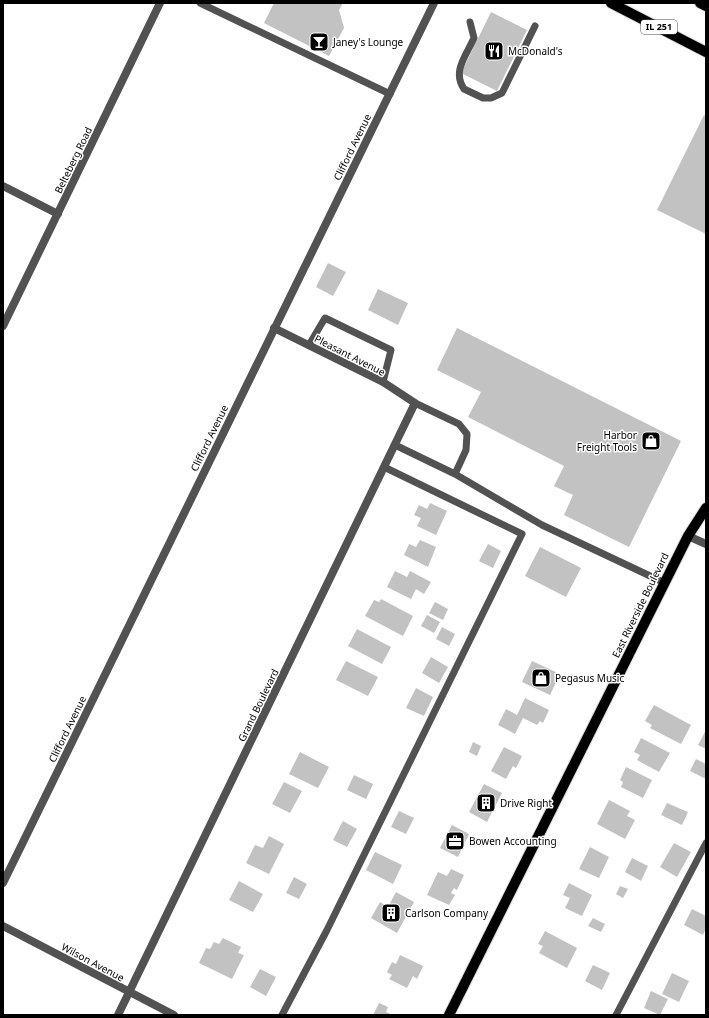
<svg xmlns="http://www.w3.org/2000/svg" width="709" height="1018" viewBox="0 0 709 1018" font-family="'Noto Sans',sans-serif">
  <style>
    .building { fill: #c2c2c2 }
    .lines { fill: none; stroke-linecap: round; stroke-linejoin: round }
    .primary-casing { stroke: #dbdbdb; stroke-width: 12 }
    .service { stroke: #525252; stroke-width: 7 }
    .minor { stroke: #525252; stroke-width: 8 }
    .primary { stroke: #000; stroke-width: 10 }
    .labels { text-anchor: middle; stroke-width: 3; stroke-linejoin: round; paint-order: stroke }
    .shield { fill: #fff; stroke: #4c4c4c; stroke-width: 1 }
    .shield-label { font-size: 9px; font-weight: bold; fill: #000 }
    .poi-label { font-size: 10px; fill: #000; stroke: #fff; text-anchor: start }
    .street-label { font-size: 10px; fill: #000; stroke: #fff }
  </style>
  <rect width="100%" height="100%" fill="#fff"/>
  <path class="building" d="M274,3H343L339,10L344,28L329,56L264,23Z
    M491,12L527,30L497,91L461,73Z
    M704,115L706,116V234L657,210Z
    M328,263L346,272L333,296L316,287Z
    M378,289L408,303L398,325L368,310Z
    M457,328L681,441L629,547L564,515L573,495L554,486L564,466L468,417L481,392L437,370Z
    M430,503L447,511L436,535L417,526L421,518L414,515L419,505L427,509Z
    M420,540L436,547L428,567L404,555L409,544L416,547Z
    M488,544L501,551L493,568L479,561Z
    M540,547L581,568L566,597L525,576Z
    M395,571L407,577L410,571L431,582L424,594L416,589L411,599L387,587Z
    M381,599L413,616L403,636L365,616L374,600L379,602Z
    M435,602L448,609L443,620L429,613Z
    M427,615L440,622L434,633L421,626Z
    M442,627L455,634L449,646L436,639Z
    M357,629L391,647L382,664L348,646Z
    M431,657L448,667L439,683L422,673Z
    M346,661L378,677L368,696L336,680Z
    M532,661L560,674L550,695L522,682Z
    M416,688L433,697L424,716L406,708Z
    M525,698L549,710L543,723L540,721L537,725L523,718L515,734L498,725L506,709L517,715Z
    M654,705L691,725L681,744L650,728L652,725L645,721Z
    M706,730V749L698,745Z
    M641,738L670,753L659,772L637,760L640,755L634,752Z
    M473,742L481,746L477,756L469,752Z
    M504,747L522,756L516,768L513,766L506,779L491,771Z
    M300,752L329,767L318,788L289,774Z
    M696,759L706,764V779L690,771Z
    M626,767L652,780L643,798L621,787L623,782L620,780Z
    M354,775L373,784L366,799L347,790Z
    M284,782L302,791L290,813L272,804Z
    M484,784L502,793L487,822L469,812Z
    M609,800L630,811L627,816L635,820L625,839L597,824Z
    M667,803L688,812L682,825L661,815Z
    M399,811L414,818L406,834L391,827Z
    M343,821L357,829L347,847L333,840Z
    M452,825L469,834L458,857L440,848Z
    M269,836L284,844L269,874L246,863L255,845L263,848Z
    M674,843L691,852L677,877L660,867Z
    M590,847L609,857L599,878L579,869Z
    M375,852L402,865L393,884L366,870Z
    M632,858L648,866L641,881L625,872Z
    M451,869L464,875L457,890L454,888L451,893L455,895L449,905L427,895L438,872L447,876Z
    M294,877L307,884L299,899L286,893Z
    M239,881L263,894L253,912L229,900Z
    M569,883L592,895L582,916L565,908L570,898L563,895Z
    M620,886L628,889L623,898L616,894Z
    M396,892L414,902L397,933L371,918L380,902L388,907Z
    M692,909L706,916V928L703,935L684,925Z
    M593,918L605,924L601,932L588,926Z
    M545,931L577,948L567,968L539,953L543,946L538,944Z
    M223,938L241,947L238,953L244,955L232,979L199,963L206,948L210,949L214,942L219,944Z
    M400,955L423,966L417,979L413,976L407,988L389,979L392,975L387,972L392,962L396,964Z
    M593,965L610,973L602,990L585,981Z
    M260,969L276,977L266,996L250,987Z
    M672,973L689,981L679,1002L662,994Z
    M651,991L668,999L660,1015L644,1008Z
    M379,1003L388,1007L386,1012L393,1015H373Z"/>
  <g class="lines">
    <defs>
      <path id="primary" d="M611,3L706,52
        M700,3L706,6
        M449,1015L688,536L706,508"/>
    </defs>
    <use href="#primary" class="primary-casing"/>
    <path class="service" d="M200,3L390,94
      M470,22L474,38C466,56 452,71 464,89L483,98H491L502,93L535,26
      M309,345L325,318L391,350L383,382
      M415,403L459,424L467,434L466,450L455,474
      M395,445L455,474L542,525L665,583
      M282,1015L327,930L522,534L384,467
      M616,1015L706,843"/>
    <path class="minor" d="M3,186L58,214
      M3,326L160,3
      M688,536L706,544
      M3,883L434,3
      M3,926L174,1015
      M118,1015L415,403L383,382L274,328"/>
    <use href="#primary" class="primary"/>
  </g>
  <defs>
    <symbol id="bar-square" viewBox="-11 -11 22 22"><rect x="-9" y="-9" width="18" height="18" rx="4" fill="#000" stroke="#fff"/><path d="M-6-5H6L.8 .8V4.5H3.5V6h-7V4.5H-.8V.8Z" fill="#fff"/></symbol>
    <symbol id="restaurant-square" viewBox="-11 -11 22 22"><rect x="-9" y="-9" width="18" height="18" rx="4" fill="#000" stroke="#fff"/><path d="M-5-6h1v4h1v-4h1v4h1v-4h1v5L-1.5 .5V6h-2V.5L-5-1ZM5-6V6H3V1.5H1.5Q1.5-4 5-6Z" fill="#fff"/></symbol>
    <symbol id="shop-square" viewBox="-11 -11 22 22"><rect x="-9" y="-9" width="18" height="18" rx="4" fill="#000" stroke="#fff"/><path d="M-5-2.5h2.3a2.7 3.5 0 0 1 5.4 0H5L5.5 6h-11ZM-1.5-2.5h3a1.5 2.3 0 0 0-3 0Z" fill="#fff"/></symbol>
    <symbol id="building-square" viewBox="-11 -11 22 22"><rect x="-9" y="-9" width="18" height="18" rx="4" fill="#000" stroke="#fff"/><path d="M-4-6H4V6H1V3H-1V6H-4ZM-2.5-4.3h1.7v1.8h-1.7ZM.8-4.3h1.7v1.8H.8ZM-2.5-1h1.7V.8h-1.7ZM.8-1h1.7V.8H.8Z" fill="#fff"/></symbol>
    <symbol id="office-square" viewBox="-11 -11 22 22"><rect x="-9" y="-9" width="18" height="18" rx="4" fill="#000" stroke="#fff"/><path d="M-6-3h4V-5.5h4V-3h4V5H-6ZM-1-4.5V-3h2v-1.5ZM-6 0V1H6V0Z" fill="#fff"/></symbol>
  </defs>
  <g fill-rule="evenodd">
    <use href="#bar-square" x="308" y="31" width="22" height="22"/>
    <use href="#restaurant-square" x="483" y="40" width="22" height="22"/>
    <use href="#shop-square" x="640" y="430" width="22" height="22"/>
    <use href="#shop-square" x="530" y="667" width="22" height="22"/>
    <use href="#building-square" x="475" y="792" width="22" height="22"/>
    <use href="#office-square" x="444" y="830" width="22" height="22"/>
    <use href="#building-square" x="380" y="902" width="22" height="22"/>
  </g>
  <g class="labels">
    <rect class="shield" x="641" y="20" width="36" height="14" rx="3"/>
    <g class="shield-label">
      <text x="659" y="30">IL 251</text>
    </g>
    <g class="poi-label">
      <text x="333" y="46">Janey's Lounge</text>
      <text x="508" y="55">McDonald's</text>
      <text x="637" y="439" text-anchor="end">Harbor<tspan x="637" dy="12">Freight Tools</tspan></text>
      <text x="555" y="682">Pegasus Music</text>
      <text x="500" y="807">Drive Right</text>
      <text x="469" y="845">Bowen Accounting</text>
      <text x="405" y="917">Carlson Company</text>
    </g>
    <g class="street-label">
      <text transform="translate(352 147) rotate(-64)" y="4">Clifford Avenue</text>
      <text transform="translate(73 160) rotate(-64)" y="4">Belteberg Road</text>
      <text transform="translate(350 355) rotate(27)" y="4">Pleasant Avenue</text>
      <text transform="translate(209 438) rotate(-64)" y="4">Clifford Avenue</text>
      <text transform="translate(640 605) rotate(-64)" y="4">East Riverside Boulevard</text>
      <text transform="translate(258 705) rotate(-64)" y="4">Grand Boulevard</text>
      <text transform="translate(67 729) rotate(-64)" y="4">Clifford Avenue</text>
      <text transform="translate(93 962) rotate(28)" y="4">Wilson Avenue</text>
    </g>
  </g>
  <rect width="709" height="1018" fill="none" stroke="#000000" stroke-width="8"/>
</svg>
